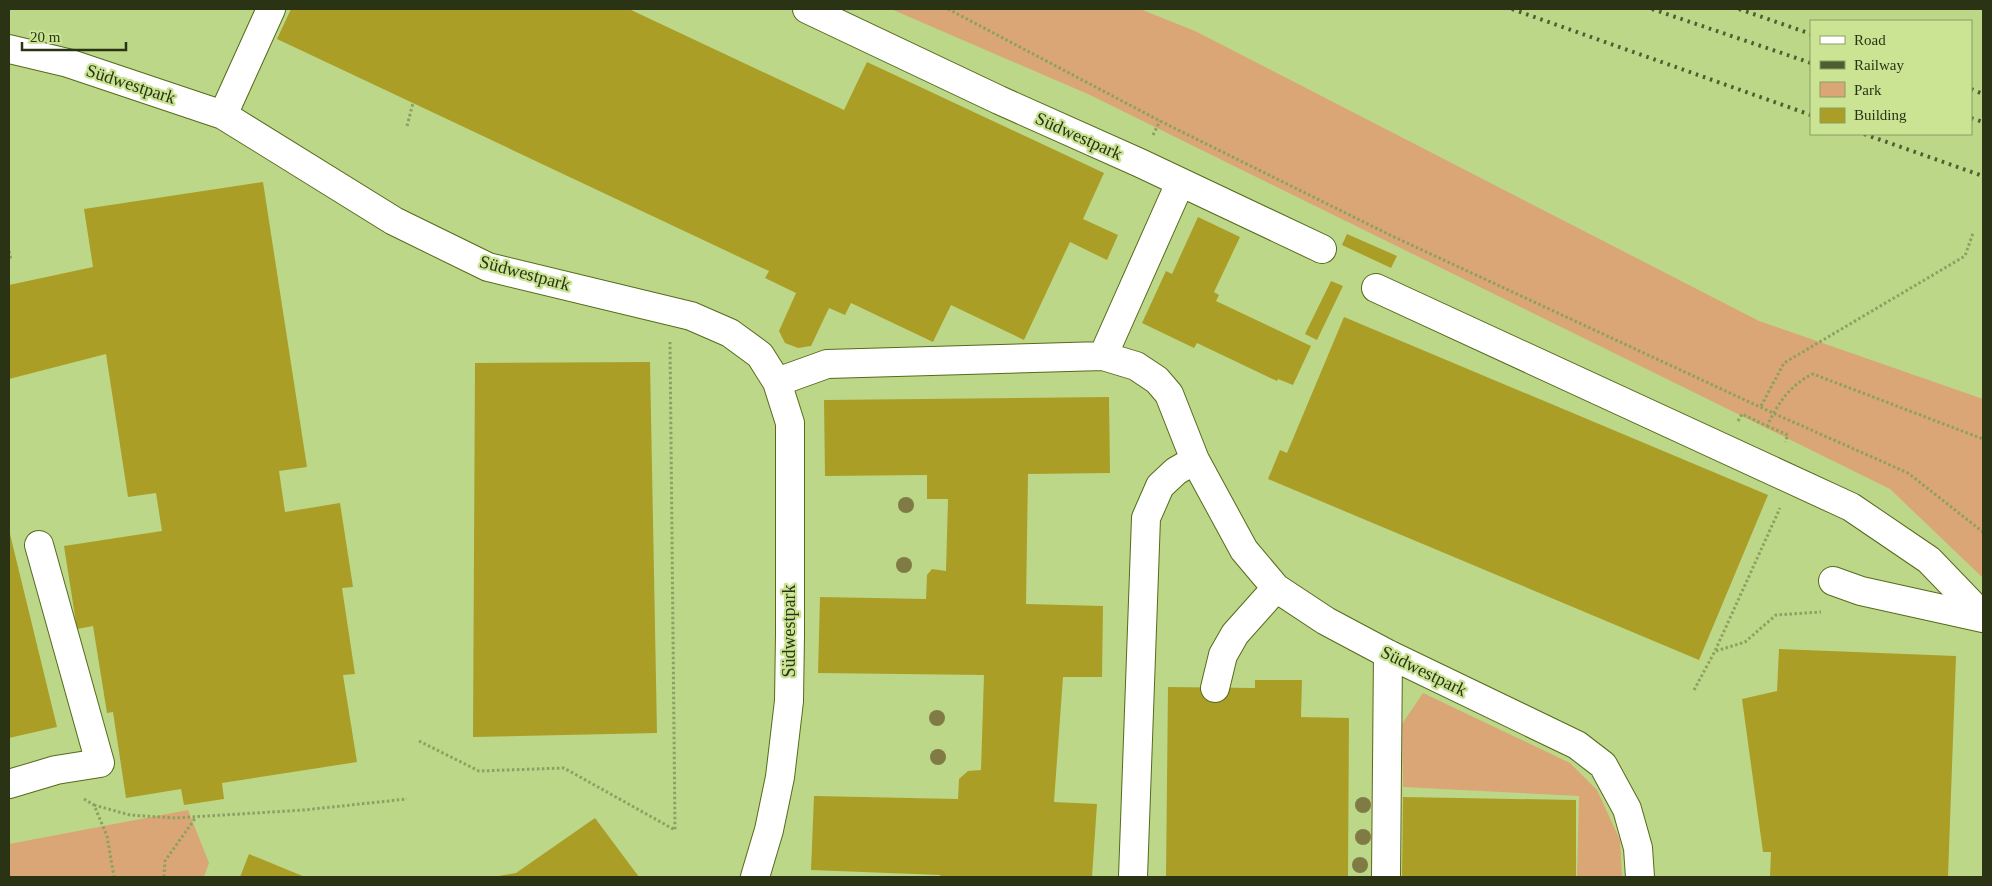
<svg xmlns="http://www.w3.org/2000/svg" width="1992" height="886" viewBox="0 0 1992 886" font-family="Georgia,serif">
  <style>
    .green { fill: #dba676 }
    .building { fill: #aa9e27 }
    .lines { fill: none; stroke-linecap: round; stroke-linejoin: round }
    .minor-casing { stroke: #556b1b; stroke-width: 30 }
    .path { stroke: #8ca161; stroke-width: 3; stroke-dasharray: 2.5 2.5; stroke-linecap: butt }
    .minor { stroke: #fff; stroke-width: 28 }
    .rail { stroke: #4f5e32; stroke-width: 4; stroke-dasharray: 2.5 5; stroke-linecap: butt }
    .tree { fill: #807b45 }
    .labels { text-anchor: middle; stroke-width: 4.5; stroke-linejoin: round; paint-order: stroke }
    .street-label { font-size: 18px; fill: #2a3414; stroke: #cae494 }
  </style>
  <rect width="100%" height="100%" fill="#bdd788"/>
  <path class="green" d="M891,9H1140L1195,31L1759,321L1983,399V578L1890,489L1090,95Z
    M1423,693L1570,763L1597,790L1620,840L1622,877H1577L1579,796L1403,787L1402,724Z
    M188,810L209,863L204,877H9V844Z"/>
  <path class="building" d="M291,9H629L844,110L867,62L1104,173L1083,219L1118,235L1107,260L1070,242L1024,340L951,305L933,342L851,303L845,315L829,308L811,346L798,348L785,343L779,331L796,293L765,278L769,271L277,39Z
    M263,182L307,467L279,471L285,512L340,503L353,587L342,588L355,674L343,675L357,762L222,783L224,799L184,805L181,789L126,798L113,712L107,713L93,626L77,629L64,546L162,531L156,493L128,497L106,354L9,379V285L93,267L84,209Z
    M1198,217L1240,237L1214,292L1219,295L1216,301L1311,346L1293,385L1278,379L1277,381L1197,343L1194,348L1142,323L1166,271L1172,274Z
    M1347,234L1397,256L1391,268L1342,245Z
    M1331,281L1343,286L1317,340L1305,334Z
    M1344,317L1768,495L1699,660L1268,479L1280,450L1287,453Z
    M650,362L657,733L473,737L475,363Z
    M1109,397L1110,473L1028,474L1026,604L1103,606L1102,677H1063L1054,802L1097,804L1092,877H940V875L811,870L814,796L958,799L959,779L968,771L981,770L984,675L818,673L820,597L926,599L927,575L932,569L946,571L948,499H927V475L825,476L824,400Z
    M9,530L57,727L9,738Z
    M1779,649L1956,656L1948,877H1770L1771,852H1763L1742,699L1777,691Z
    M1255,680H1302L1301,717L1349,718L1348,877H1166L1168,687L1255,688Z
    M1403,797L1576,800V877H1402Z
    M595,818L639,877H493L516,873Z
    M249,854L305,877H240Z"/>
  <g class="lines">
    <defs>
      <path id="minor" d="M807,9L999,100L1140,163L1322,249
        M9,49L68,63L223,115L394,221L488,267L691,316L730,333L760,355L777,382L790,423V635L789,701L780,777L769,830L755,877
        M223,115L271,9
        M1376,288L1851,507L1929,560L1983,616
        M1103,356L1180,183
        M777,382L827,364L1103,356L1136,366L1157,380L1169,394L1195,460L1244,550L1276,588L1326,621L1388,654L1577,745L1603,765L1627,809L1638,848L1640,877
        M1833,581L1861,591L1983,618
        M1215,688L1223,655L1235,634L1276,588
        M9,784L56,770L100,763L39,545
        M1133,877L1146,518L1160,486L1176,471L1195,460
        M1386,877L1388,654"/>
    </defs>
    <use href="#minor" class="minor-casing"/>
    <path class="path" d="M948,9L1160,121L1392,236L1773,413L1908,473L1983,532
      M407,126L413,103
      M1153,135L1160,121
      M9,251L11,260
      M1761,406L1784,363L1965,256L1973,233
      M1738,421L1742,414L1767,426C1778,403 1791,384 1813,374L1983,439
      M1767,426L1788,435L1785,442
      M1716,651L1745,642L1776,615L1821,612
      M1694,690L1715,651L1780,508
      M419,741L479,771L564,768L675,830L670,342
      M84,799L94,805L107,836L114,877
      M94,805L130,815L175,818L304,810L407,799
      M164,877L165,861L196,817"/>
    <use href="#minor" class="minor"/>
    <path class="rail" d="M1512,9L1811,115
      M1652,9L1811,63
      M1739,9L1811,34
      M1971,89L1983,94
      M1971,118L1983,122
      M1864,134L1983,176"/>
  </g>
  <g class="tree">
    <circle cx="906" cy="505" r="8"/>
    <circle cx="904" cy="565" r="8"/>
    <circle cx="937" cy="718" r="8"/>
    <circle cx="938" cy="757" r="8"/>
    <circle cx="1363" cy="805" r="8"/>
    <circle cx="1363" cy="837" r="8"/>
    <circle cx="1360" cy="865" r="8"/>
  </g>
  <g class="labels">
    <g class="street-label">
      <text transform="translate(131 84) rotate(18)" y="6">Südwestpark</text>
      <text transform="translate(1079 136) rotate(24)" y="6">Südwestpark</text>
      <text transform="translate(525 273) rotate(15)" y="6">Südwestpark</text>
      <text transform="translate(789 631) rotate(-90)" y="6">Südwestpark</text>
      <text transform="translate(1424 671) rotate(26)" y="6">Südwestpark</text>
    </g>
  </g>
  <rect width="1992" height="886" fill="none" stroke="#2a3414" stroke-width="20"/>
  <rect x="1810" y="20" width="162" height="115" fill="#cae494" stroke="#8a9e61"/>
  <rect x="1820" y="36" width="25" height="8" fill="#ffffff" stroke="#8a9e61"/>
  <text x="1854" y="45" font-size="15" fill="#2a3414">Road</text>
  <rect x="1820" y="61" width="25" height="8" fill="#4f5e32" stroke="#8a9e61"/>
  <text x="1854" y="70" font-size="15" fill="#2a3414">Railway</text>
  <rect x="1820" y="82" width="25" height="15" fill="#dba676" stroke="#8a9e61"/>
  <text x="1854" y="95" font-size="15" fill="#2a3414">Park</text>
  <rect x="1820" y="108" width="25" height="15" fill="#aa9e27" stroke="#8a9e61"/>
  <text x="1854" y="120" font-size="15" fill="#2a3414">Building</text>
  <path d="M22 42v8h104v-8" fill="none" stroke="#2a3414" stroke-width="2.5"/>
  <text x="30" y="42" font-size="15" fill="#2a3414" stroke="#cae494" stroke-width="4" paint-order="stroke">20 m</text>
</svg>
